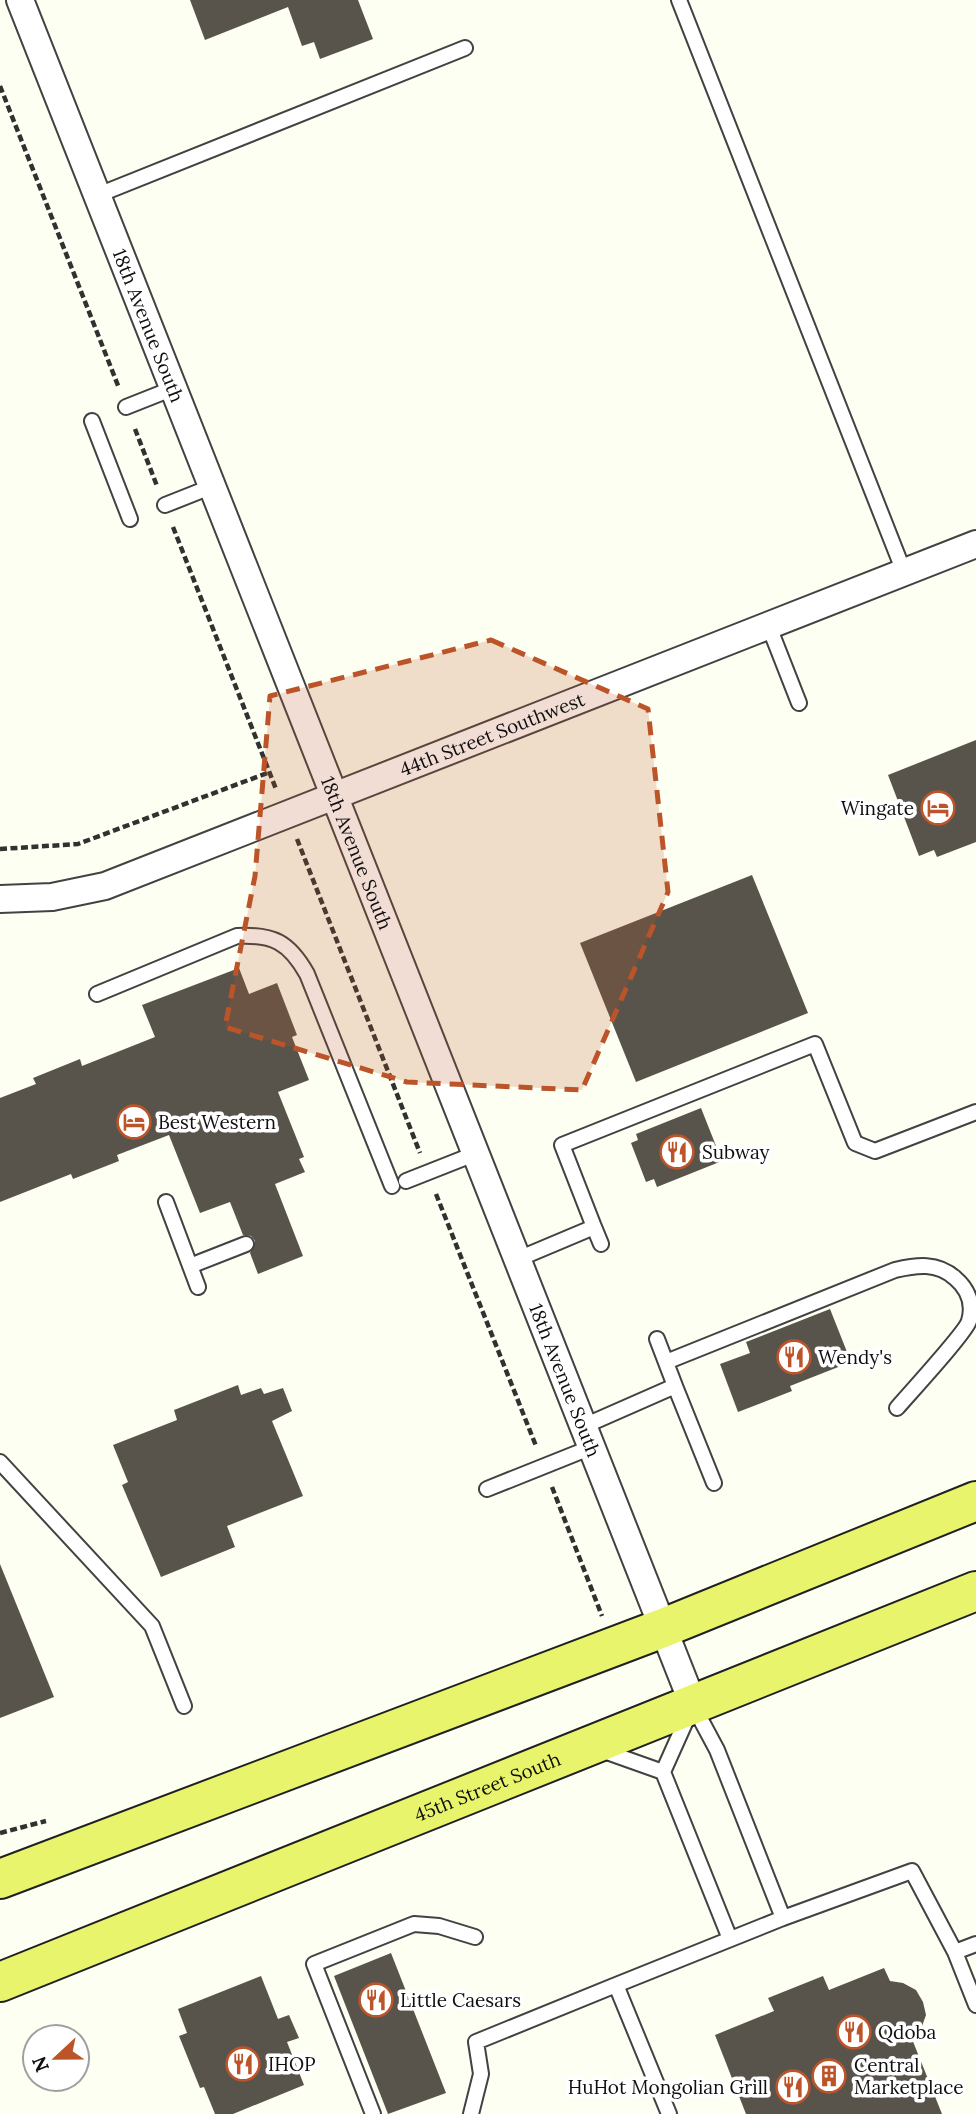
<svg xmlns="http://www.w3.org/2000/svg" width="976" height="2114" viewBox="0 0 976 2114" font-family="Lora,serif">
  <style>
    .building { fill: #58544c }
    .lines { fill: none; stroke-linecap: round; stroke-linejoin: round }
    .lane-casing { stroke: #424242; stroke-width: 18 }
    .street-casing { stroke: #424242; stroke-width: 30 }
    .primary-casing { stroke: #202020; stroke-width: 42 }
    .path { stroke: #313131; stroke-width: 4.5; stroke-dasharray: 7 3.5; stroke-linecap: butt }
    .lane { stroke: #fff; stroke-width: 14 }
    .street { stroke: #fff; stroke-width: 26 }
    .primary { stroke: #e8f46c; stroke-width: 38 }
    .marked { fill: #bc542a; fill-opacity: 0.2; stroke: #bc542a; stroke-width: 5; stroke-dasharray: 14 9; stroke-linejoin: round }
    .labels { text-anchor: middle; stroke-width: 7; stroke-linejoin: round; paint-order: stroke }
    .street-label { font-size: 19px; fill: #0f0f0f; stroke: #fff }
    .poi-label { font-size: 19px; fill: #0f0f0f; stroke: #fff; text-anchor: start }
  </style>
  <rect width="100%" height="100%" fill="#fdfff2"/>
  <path class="building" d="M190,0H358L373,39L320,59L314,42L302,46L288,7L205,40Z
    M976,740V842L937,857L934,850L919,856L888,775Z
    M752,875L808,1013L636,1082L580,943Z
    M239,968L249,994L277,983L297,1035L292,1037L309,1080L278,1092L304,1157L299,1159L305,1172L275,1184L303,1256L258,1274L250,1253L255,1241L251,1236L243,1235L230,1202L200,1213L169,1135L117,1155L119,1161L73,1179L71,1174L0,1202V1098L36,1084L33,1078L80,1059L82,1066L155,1037L142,1005Z
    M701,1108L722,1161L657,1187L654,1179L646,1182L631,1143L638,1140L636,1134Z
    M830,1309L851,1362L790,1386L792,1391L738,1412L720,1364L750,1353L746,1342Z
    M238,1385L241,1395L261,1388L264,1394L283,1388L292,1411L272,1421L303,1496L227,1526L235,1547L161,1577L122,1485L128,1482L113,1445L177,1420L174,1410Z
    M0,1564L54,1697L0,1718Z
    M391,1953L446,2093L388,2114L334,1976Z
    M884,1968L890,1981L903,1983L916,1990L923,2002L926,2015L921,2029L912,2039L942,2114H746L715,2035L774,2011L768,1998L823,1976L829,1990Z
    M261,1976L278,2019L289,2015L299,2038L287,2042L304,2085L233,2114H215L204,2087L200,2088L179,2036L187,2033L178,2009Z"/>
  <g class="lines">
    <defs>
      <path id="lane" d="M679,0L904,572
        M98,195L465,48
        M126,407L174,388
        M92,421L130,519
        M165,505L213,486
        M768,624L799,703
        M97,994L237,936C273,934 289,942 307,974L392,1186
        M406,1181L477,1153
        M166,1202L198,1287
        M594,1227L562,1145L815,1044L855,1143L875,1151L976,1112
        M518,1259L594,1227L601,1244
        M190,1266L246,1244
        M666,1362L895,1270C917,1265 937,1262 955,1278C968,1289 974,1304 969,1321C966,1332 909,1394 897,1408
        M675,1386L714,1483
        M584,1426L675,1386L657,1339
        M0,1462L152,1626L184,1706
        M487,1489L592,1447
        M694,1707L717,1750L783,1918
        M689,1714L663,1772L730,1939
        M601,1750L663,1772
        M955,1952L976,1944
        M373,2114L314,1964L414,1924L439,1926L475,1937
        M471,2114L481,2074L476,2042L616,1985
        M669,2114L616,1985L783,1918L912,1871L955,1952L976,2005"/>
      <g id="street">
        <path id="s1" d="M20,0L693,1704"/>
        <path id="s2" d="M0,899L52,897L105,886L976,544"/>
      </g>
      <g id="primary">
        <path d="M0,1879L663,1628L976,1501"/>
        <path id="s3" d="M0,1982L976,1591"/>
      </g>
    </defs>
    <use href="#lane" class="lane-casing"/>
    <use href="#street" class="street-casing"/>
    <use href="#primary" class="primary-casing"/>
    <path class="path" d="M0,86L119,388
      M135,429L157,486
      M173,527L276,789
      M297,839L420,1153
      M0,849L78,844L270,772
      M436,1194L536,1446
      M552,1487L602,1616
      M0,1833L46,1821"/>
    <use href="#lane" class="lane"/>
    <use href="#street" class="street"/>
    <use href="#primary" class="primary"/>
  </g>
  <path class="marked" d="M491,640L648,709L668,892L582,1090L407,1082L225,1027L255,876L270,696Z"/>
  <defs>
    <symbol id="hotel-ring" viewBox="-11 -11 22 22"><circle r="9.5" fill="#fff" stroke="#bc542a" stroke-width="1.5"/><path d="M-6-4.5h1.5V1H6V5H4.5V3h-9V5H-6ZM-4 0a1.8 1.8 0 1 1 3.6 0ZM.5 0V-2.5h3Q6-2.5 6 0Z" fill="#bc542a"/></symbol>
    <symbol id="restaurant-ring" viewBox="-11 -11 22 22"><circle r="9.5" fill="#fff" stroke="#bc542a" stroke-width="1.5"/><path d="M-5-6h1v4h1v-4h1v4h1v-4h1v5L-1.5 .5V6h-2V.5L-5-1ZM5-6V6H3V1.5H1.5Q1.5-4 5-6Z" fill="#bc542a"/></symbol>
    <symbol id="building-ring" viewBox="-11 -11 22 22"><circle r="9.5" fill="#fff" stroke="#bc542a" stroke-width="1.5"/><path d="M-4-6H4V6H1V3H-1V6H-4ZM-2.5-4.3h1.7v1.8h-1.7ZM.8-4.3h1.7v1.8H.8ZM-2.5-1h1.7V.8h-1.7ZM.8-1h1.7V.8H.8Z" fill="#bc542a"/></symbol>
  </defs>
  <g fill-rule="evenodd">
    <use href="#hotel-ring" x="919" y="789" width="38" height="38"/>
    <use href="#hotel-ring" x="115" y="1103" width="38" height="38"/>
    <use href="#restaurant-ring" x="658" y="1133" width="38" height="38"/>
    <use href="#restaurant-ring" x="775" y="1338" width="38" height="38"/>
    <use href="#restaurant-ring" x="357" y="1981" width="38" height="38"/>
    <use href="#restaurant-ring" x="835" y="2013" width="38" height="38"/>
    <use href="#restaurant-ring" x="224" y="2045" width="38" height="38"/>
    <use href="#building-ring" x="810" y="2057" width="38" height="38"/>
    <use href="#restaurant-ring" x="774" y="2068" width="38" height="38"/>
  </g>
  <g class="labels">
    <g class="street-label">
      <text dy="7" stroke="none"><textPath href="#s1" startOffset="350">18th Avenue South</textPath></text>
      <text dy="7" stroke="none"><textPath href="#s2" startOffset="522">44th Street Southwest</textPath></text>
      <text dy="7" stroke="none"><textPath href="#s1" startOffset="917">18th Avenue South</textPath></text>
      <text dy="7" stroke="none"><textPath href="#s1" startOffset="1484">18th Avenue South</textPath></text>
      <text dy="7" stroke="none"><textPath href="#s3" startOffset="525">45th Street South</textPath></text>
    </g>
    <g class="poi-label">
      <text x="914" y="815" text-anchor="end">Wingate</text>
      <text x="158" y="1129">Best Western</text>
      <text x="702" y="1159">Subway</text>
      <text x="818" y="1364">Wendy's</text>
      <text x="400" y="2007">Little Caesars</text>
      <text x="878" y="2039">Qdoba</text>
      <text x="268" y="2071">IHOP</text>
      <text x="854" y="2072">Central<tspan x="854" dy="22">Marketplace</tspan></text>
      <text x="768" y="2094" text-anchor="end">HuHot Mongolian Grill</text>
    </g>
  </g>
  <g transform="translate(56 2058) rotate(248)"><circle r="33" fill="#ffffff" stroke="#9f9f9f" stroke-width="2"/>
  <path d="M0-5L12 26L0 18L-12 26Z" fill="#bc542a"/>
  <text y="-10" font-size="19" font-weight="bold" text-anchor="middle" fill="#0f0f0f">N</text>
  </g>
</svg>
